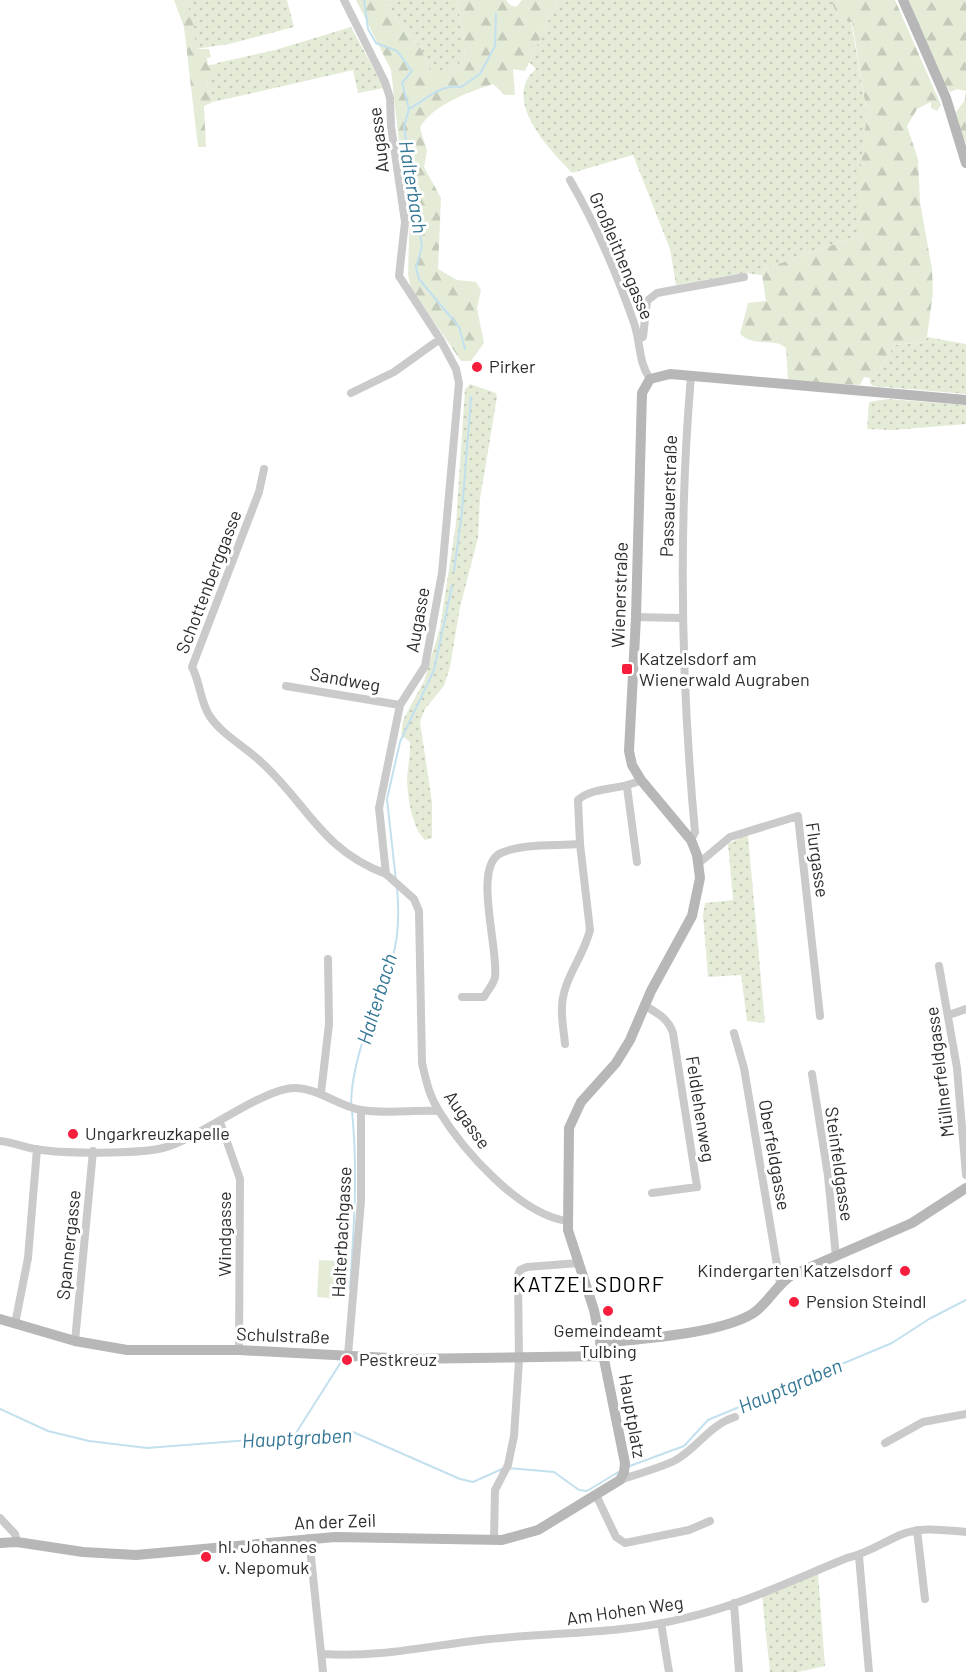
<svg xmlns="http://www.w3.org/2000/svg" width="966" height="1672" viewBox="0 0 966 1672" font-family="Barlow,sans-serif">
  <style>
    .grass { fill: url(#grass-dots) }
    .forest { fill: url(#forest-firs) }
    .pitch { fill: #e4ecd8 }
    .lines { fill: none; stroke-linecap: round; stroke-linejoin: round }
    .stream { stroke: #c2e0ee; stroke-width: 2 }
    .street { stroke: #cacaca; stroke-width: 8 }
    .secondary { stroke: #b7b7b7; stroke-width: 10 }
    .poi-dot { fill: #f61d3d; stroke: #fff; stroke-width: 2 }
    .labels { text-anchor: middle; stroke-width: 6; stroke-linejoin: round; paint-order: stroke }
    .street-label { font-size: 18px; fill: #2d2d2d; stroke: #fff }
    .poi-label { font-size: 18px; fill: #2d2d2d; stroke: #fff; text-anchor: start }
    .water-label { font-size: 20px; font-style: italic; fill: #347796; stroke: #fff }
    .quarter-label { font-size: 21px; letter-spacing: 1.5px; fill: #000; stroke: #fff }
  </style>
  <defs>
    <pattern id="grass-dots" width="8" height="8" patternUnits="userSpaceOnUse" patternTransform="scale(1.5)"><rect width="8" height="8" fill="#e4ecd8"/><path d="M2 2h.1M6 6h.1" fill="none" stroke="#c4cbba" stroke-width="1.8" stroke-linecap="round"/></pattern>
    <pattern id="forest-firs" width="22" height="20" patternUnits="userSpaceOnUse" patternTransform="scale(1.5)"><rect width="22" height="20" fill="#e4ecd8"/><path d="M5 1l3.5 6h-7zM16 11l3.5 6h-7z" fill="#c4cbba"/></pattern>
  </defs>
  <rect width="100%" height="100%" fill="#fff"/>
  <path class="grass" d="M186,0H287L294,27L229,44L196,49Z
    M386,0H457L466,53L459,64L432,76L421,49L402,28Z
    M558,0H831L840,19L851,21L867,114L858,200V236L764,269L762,275L744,273L676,285L670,249L633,155L572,173C550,150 500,99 536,69L529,62Z
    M351,27L384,88L358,93L353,70L213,102L207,82L217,63L275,50Z
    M927,337L966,344V394L873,386L870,383V378L878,373L894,345L925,342Z
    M470,384L496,393L497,397L480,499L478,538L460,607L450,667L444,686L425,709L420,722L432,802V838L425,840C412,828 408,799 407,781C407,768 411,755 410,742L401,735L403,720L424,681L440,628L456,523L465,389Z
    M887,399L966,405V424L894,430L867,429L869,402Z
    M743,836H748L765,1023L747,1021L741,975L708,977L703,915L705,903L733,900L728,844Z
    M818,1574L825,1666L798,1672H770L762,1596Z"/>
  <path class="forest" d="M174,0H186L193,22L196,49H209L211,57L207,58L208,65L218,64L207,82L213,102L204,106L206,147H198L184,27Z
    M356,0H386L402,28L421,49L432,75L459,64L466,53L457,0H506L510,5L516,7L522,0H558L525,71L513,69L515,95H505L493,84C469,92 432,105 420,128L427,151L424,167L441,198L438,269L457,280L476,282L481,290L477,308L484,343L471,361H461L411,288L408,275L410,207L403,179L391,70Z
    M831,0H895L941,105L937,111L931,108V102L917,109L907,126L918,159L920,202L932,269L933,292L927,337L925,342L894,345L878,373L870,378L864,377L860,385L788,381L786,348C773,337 755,348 740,334L748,303L766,301L762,275L764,269L858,236L857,200L867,114L852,22L839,19Z
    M906,0H966V143L961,134L956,112L965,100L966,91L957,89L950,92L945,84Z"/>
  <path class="pitch" d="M319,1260L339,1261L337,1299L317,1297Z"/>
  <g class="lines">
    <path class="stream" d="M364,0L368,29L376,43L397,51L412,71L402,83L409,109L404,127L422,246L416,268L419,279L459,327L465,349
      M409,109C425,100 442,83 461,87L480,74L495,46L496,14
      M454,571L462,512L471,397
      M396,881L387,799L400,742L434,670L452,586
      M351,1105C351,1059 377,1003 392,959C399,937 399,909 397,887
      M350,1288C354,1228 358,1170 352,1111
      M0,1409L48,1431L89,1441L147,1448L353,1432L460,1479L473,1482L502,1469
      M296,1433L341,1362
      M627,1467L684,1446L708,1420L892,1343L929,1319L966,1300
      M508,1468L554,1472L579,1490L587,1491L620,1471"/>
    <path class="street" d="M344,0L385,82L390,98L391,126L405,222L399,276L440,339L456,369L459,383L442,573L425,666L400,705L379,808L386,874L414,899L419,911L422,1063C426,1080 429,1096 439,1111C463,1150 519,1214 567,1221
      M570,180C596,225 617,274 634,323C641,343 638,362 650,379
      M639,339L643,337L647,301L657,293L744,277
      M691,376C678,528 681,680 695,832L691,840
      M351,393L394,372L440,339
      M264,469L259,492L192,667C200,682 200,700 209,715C221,734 244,746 260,761C307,803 320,849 386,874
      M636,617L681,618
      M286,686L400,705
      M627,787L637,862
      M699,863L730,837L798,816L820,1016
      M939,966L957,1068L966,1175
      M462,997H484C487,991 494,984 495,977C499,949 472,866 501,853C524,843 555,846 580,844
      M644,1005C657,1013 668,1018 673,1033L697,1187L652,1193
      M949,1015L966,1009
      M734,1033L744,1068L780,1283
      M565,1044C564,1032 561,1018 562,1006C563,979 584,956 590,930L580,844L578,800C593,786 621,791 641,780
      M812,1074L828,1176L836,1257
      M321,1093L329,1024L328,959
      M220,1122L240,1179L239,1350
      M0,1141C12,1142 24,1147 35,1149C62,1154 138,1154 163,1148C201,1138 263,1087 296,1088C320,1089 338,1106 361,1110C385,1114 413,1110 438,1111
      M15,1324L28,1258L37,1149
      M75,1341L93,1151
      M348,1355L361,1201V1110
      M885,1443L923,1422L966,1414
      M620,1480C637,1474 657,1469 674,1461C697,1449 709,1425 735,1417
      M596,1495L616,1537L625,1543L689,1530L710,1521
      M0,1518L15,1534L17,1542
      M917,1530L925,1599
      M309,1538L323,1672
      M494,1540L495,1490L508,1465L514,1436L519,1361L518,1275L520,1270L527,1267L579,1263
      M859,1556L869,1672
      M734,1603L739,1672
      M661,1623L669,1672
      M323,1654C377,1658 428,1646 481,1640C551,1632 621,1635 689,1617C744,1604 795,1579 847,1558C866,1554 882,1543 900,1535C921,1526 943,1530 966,1532"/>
    <path class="secondary" d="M903,0L946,98L966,163
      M0,1319L75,1341L127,1350H239L408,1359L604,1356
      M600,1343C641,1339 718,1334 752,1314C767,1305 776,1285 792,1275L912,1223L966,1188
      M0,1543L17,1542L83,1552L136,1555L335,1537L502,1540L538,1530L620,1480L624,1472L625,1463L594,1310L568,1230L569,1128L581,1102L616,1063L630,1040L651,991L692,916L700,878L697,855L691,840L641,780L632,765L629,751L636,617L642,393L650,379L670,374L966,400"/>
  </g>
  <g class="poi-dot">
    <circle cx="477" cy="367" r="6"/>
    <rect x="621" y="663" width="12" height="12" rx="3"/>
    <circle cx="73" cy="1134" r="6"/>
    <circle cx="905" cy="1271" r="6"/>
    <circle cx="794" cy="1302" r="6"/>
    <circle cx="608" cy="1311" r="6"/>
    <circle cx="347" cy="1360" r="6"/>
    <circle cx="206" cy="1557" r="6"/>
  </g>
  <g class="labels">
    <g class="street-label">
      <text transform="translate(379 140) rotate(-97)" y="6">Augasse</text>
      <text transform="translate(621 256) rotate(67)" y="6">Großleithengasse</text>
      <text transform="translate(669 496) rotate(-88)" y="6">Passauerstraße</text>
      <text transform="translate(209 582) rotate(-69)" y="6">Schottenberggasse</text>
      <text transform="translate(620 595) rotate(-88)" y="6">Wienerstraße</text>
      <text transform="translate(418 620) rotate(-80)" y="6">Augasse</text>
      <text transform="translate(345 680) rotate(10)" y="6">Sandweg</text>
      <text transform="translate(817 860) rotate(82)" y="6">Flurgasse</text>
      <text transform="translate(940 1072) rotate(-97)" y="6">Müllnerfeldgasse</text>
      <text transform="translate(700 1109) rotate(81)" y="6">Feldlehenweg</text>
      <text transform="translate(467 1120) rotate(55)" y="6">Augasse</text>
      <text transform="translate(774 1155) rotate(80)" y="6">Oberfeldgasse</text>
      <text transform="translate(839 1164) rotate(82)" y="6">Steinfeldgasse</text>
      <text transform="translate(342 1232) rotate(-87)" y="6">Halterbachgasse</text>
      <text transform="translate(225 1234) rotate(-90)" y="6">Windgasse</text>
      <text transform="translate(69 1245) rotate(-84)" y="6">Spannergasse</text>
      <text transform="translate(283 1336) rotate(2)" y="6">Schulstraße</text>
      <text transform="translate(632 1416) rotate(80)" y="6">Hauptplatz</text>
      <text transform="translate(335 1522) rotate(-2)" y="6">An der Zeil</text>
      <text transform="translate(625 1611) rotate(-8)" y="6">Am Hohen Weg</text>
    </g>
    <g class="poi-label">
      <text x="489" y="373">Pirker</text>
      <text x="639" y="665">Katzelsdorf am<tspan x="639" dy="21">Wienerwald Augraben</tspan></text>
      <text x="85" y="1140">Ungarkreuzkapelle</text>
      <text x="893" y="1277" text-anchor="end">Kindergarten Katzelsdorf</text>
      <text x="806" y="1308">Pension Steindl</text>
      <text x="608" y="1337" text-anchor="middle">Gemeindeamt<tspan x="608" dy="21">Tulbing</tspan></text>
      <text x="359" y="1366">Pestkreuz</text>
      <text x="218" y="1553">hl. Johannes<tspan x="218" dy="21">v. Nepomuk</tspan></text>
    </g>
    <g class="water-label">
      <text transform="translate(413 187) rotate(81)" y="7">Halterbach</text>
      <text transform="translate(377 999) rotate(-73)" y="7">Halterbach</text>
      <text transform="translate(790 1386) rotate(-23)" y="7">Hauptgraben</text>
      <text transform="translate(297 1438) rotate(-3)" y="7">Hauptgraben</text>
    </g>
    <g class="quarter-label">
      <text x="589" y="1292">KATZELSDORF</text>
    </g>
  </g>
</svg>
